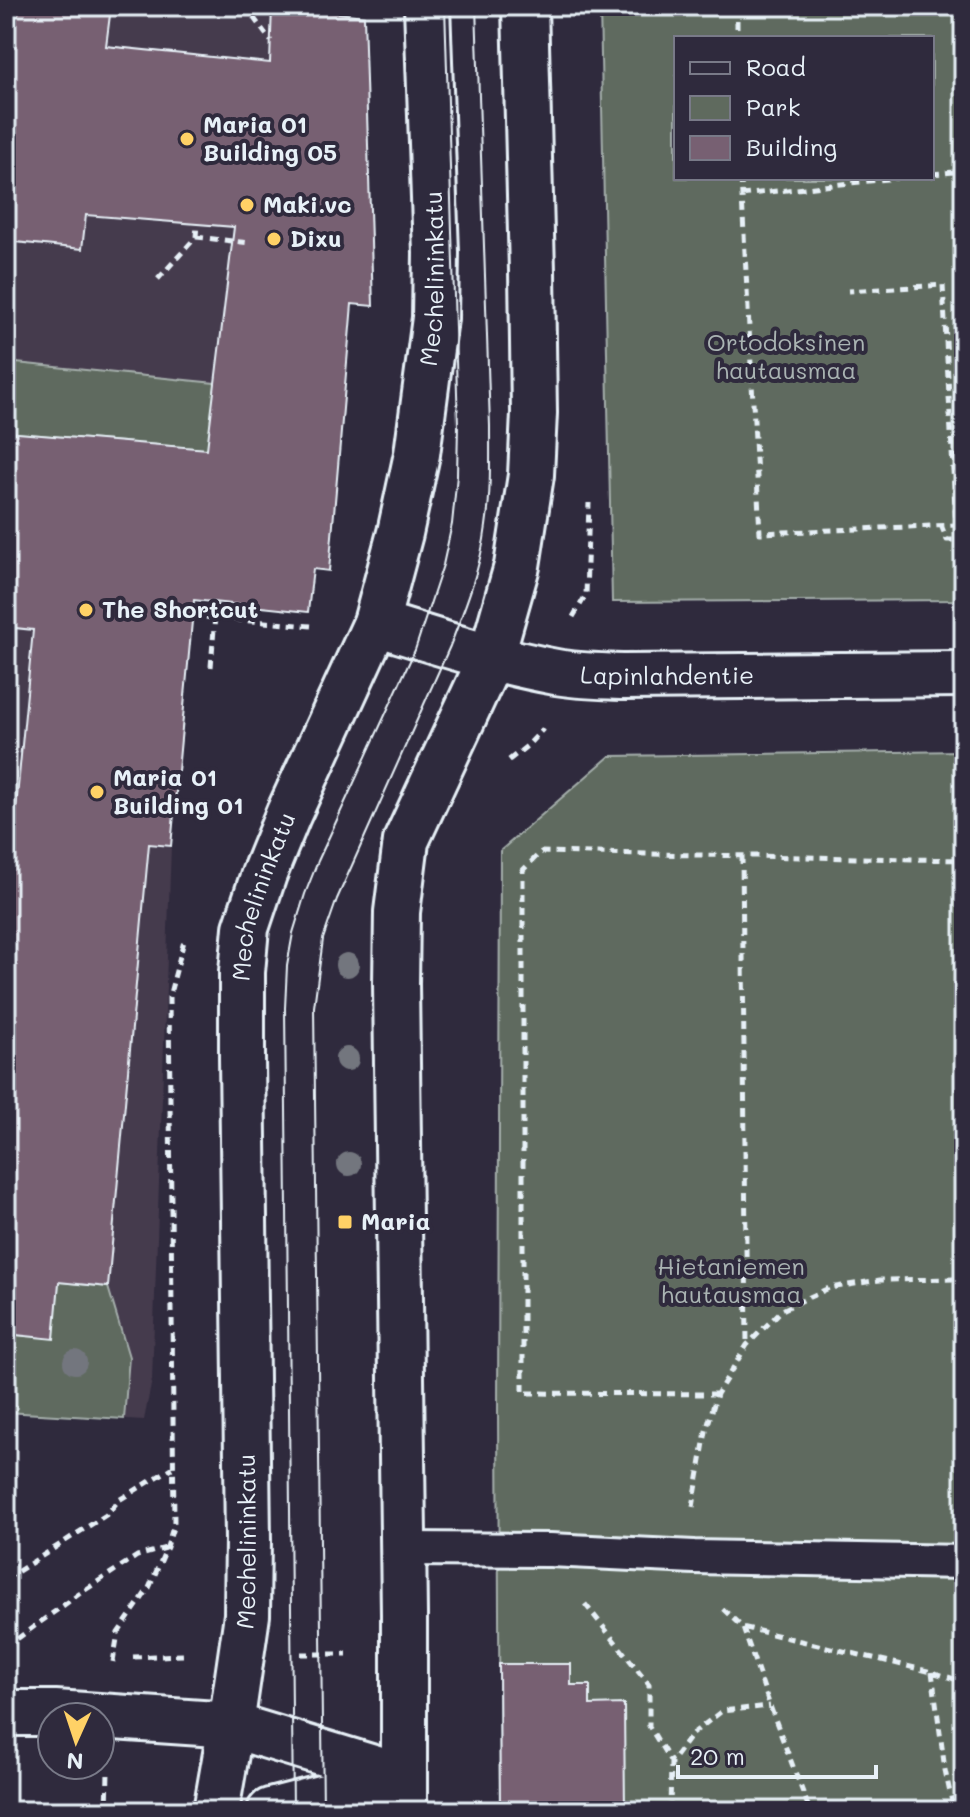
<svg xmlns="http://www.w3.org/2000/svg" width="970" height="1817" viewBox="0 0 970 1817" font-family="Mali,sans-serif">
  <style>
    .built { fill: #453a4d }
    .green { fill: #5f6a5e; stroke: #a4aeab; stroke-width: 2; fill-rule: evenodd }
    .building { fill: #776072; stroke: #e8f1f8; stroke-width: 2 }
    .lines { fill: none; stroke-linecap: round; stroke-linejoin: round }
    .service-casing { stroke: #e8f1f8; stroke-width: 38 }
    .minor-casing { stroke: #e8f1f8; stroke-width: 50 }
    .secondary-casing { stroke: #e8f1f8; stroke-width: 50 }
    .primary-casing { stroke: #e8f1f8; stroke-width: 50 }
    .path { stroke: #e8f1f8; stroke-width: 5; stroke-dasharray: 8 6; stroke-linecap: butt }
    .service { stroke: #2f2a3d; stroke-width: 32 }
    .minor { stroke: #2f2a3d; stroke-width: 44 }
    .secondary { stroke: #2f2a3d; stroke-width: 44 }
    .primary { stroke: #2f2a3d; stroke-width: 44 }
    .tram { stroke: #e8f1f8; stroke-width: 2 }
    .tree { fill: #73767e }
    .poi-dot { fill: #ffd166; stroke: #2f2a3d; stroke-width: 3 }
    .labels { text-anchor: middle; stroke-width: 8; stroke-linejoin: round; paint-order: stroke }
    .poi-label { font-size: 24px; font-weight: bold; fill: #e8f1f8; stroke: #2f2a3d; text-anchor: start }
    .street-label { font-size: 24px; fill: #e8f1f8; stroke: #2f2a3d }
    .park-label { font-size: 24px; fill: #aab4b3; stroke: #2f2a3d }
  </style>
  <rect width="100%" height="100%" fill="#2f2a3d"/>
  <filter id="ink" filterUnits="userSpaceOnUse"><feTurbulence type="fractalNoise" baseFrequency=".0125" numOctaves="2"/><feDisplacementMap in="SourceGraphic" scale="16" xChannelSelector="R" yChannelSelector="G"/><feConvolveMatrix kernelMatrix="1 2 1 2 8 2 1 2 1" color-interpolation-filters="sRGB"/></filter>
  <g filter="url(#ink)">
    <path class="built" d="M6,6H269L364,15L373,306L352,305L329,571L313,569L308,612L194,601L171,846L152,1380L144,1420L6,1412Z"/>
    <path class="green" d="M600,6H964V600L612,602ZM676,38H932V178H676Z
      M6,362L215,383L240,452L6,432Z
      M964,751V1811H500L498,1412L500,851L610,756Z
      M59,1282L108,1287L129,1357L124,1419L6,1412V1334L53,1338Z"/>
    <path class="building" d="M6,6L110,15L106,46L270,63L272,6L364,16L373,306L352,304L329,571L313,569L308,612L194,600L171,846L149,844L108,1287L59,1282L54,1339L6,1334V859L11,860L33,630L6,627V432L207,449L234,227L86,215L82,249L6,241Z
      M499,1664H571V1685H590V1705L624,1704L625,1811H500Z"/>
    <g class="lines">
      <defs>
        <path id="service" d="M403,1549L550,1550L694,1557L964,1562"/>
        <g id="minor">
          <path id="s1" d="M376,623C435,641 495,661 556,672C578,676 602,676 624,677L964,674"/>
        </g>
        <path id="secondary" d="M6,1713H55L231,1725L403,1777
          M270,1811L403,1777"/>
        <g id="primary">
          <path id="s2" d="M216,1811L231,1725L247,1615L248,1540L242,1058V972L246,928L264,874L288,815L376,623L400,533L417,454L435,318L436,253L427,6"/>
          <path d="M404,1811V1614L396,984L397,912L406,841L491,658L517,566L531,475L534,413L532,271L525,6"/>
        </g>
      </defs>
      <use href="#service" class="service-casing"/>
      <use href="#minor" class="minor-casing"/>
      <use href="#secondary" class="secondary-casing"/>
      <use href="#primary" class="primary-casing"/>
      <path class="path" d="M245,6L271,41
        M737,6V38
        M932,174L964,171
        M741,178L760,533L956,525L943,285L848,291
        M741,195L897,178
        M196,237L250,243
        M158,279L196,237L197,224
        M941,525L947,540H964
        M192,616L311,626
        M573,617L586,595L589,503
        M211,667L216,603
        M6,749L21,751
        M509,760L527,746L543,729
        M742,856L747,1344
        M6,1045H12
        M717,1394L523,1393V870L541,852L964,860
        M693,1507L706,1431L717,1394L747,1345L782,1310L829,1288L880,1280L964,1279
        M6,1579L106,1515L119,1500L172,1468
        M585,1604L649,1684V1726L671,1762
        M723,1609L742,1627L932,1672L964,1682
        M743,1628L770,1706L810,1811
        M6,1647L79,1594L137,1556L166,1548
        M301,1654H347
        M133,1657L183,1655
        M113,1662L118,1633L149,1588L167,1547L174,1524L169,997L184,941
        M932,1672L945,1770L954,1811
        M107,1811L108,1772
        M670,1811L671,1762L692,1734L722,1711L770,1706"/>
      <use href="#service" class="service"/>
      <use href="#minor" class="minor"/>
      <use href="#secondary" class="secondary"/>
      <use href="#primary" class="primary"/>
      <path class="tram" d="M293,1811L285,1008L287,966L293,933L305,894L318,861L415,650L443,565L452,524L457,475L458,425L445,6
        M323,1811L314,1007L323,939L337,899L450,646C465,608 481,567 486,526C491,493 490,460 490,426L476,6"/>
    </g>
    <g class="tree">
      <circle cx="347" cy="965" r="12"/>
      <circle cx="347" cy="1059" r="12"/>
      <circle cx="349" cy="1164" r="12"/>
      <circle cx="75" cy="1362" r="12"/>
    </g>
  </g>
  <g class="poi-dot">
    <circle cx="187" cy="139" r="8"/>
    <circle cx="247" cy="205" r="8"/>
    <circle cx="274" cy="239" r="8"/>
    <circle cx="86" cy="610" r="8"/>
    <circle cx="97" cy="792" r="8"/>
    <rect x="337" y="1214" width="16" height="16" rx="4"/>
  </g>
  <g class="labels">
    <g class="poi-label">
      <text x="203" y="133">Maria 01<tspan x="203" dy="28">Building 05</tspan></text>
      <text x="263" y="213">Maki.vc</text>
      <text x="290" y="247">Dixu</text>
      <text x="102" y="618">The Shortcut</text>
      <text x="113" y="786">Maria 01<tspan x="113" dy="28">Building 01</tspan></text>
      <text x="361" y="1230">Maria</text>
    </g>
    <g class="street-label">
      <text dy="8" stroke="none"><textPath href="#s2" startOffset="1568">Mechelininkatu</textPath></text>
      <text dy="8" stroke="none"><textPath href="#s1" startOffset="298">Lapinlahdentie</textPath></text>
      <text dy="8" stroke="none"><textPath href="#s2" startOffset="920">Mechelininkatu</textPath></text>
      <text dy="8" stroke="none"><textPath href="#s2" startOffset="272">Mechelininkatu</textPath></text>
    </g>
    <g class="park-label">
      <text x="786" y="351">Ortodoksinen<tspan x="786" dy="28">hautausmaa</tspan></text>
      <text x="731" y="1275">Hietaniemen<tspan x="731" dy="28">hautausmaa</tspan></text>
    </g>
  </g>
  <rect width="970" height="1817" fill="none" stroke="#2f2a3d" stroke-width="32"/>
  <rect x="16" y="16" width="938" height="1785" fill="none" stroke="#e8f1f8" stroke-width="3" filter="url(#ink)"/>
  <rect x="674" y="36" width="260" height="144" fill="#2f2a3d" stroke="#797a88" stroke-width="2"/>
  <rect x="690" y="62" width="40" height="12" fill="#2f2a3d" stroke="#797a88" stroke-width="2"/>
  <text x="746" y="76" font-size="24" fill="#e8f1f8">Road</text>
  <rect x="690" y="96" width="40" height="24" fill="#5f6a5e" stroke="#797a88" stroke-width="2"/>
  <text x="746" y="116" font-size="24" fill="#e8f1f8">Park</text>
  <rect x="690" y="136" width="40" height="24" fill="#776072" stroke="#797a88" stroke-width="2"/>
  <text x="746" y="156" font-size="24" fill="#e8f1f8">Building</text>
  <g transform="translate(76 1741) rotate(183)"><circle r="38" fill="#2f2a3d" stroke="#797a88" stroke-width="2"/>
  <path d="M0-6L14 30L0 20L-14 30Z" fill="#ffd166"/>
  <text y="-12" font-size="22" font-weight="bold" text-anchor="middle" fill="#e8f1f8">N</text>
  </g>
  <path d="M678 1765v12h198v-12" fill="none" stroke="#e8f1f8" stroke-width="4"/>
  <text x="690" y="1765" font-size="24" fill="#e8f1f8" stroke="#2f2a3d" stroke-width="6" paint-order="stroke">20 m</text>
</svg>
